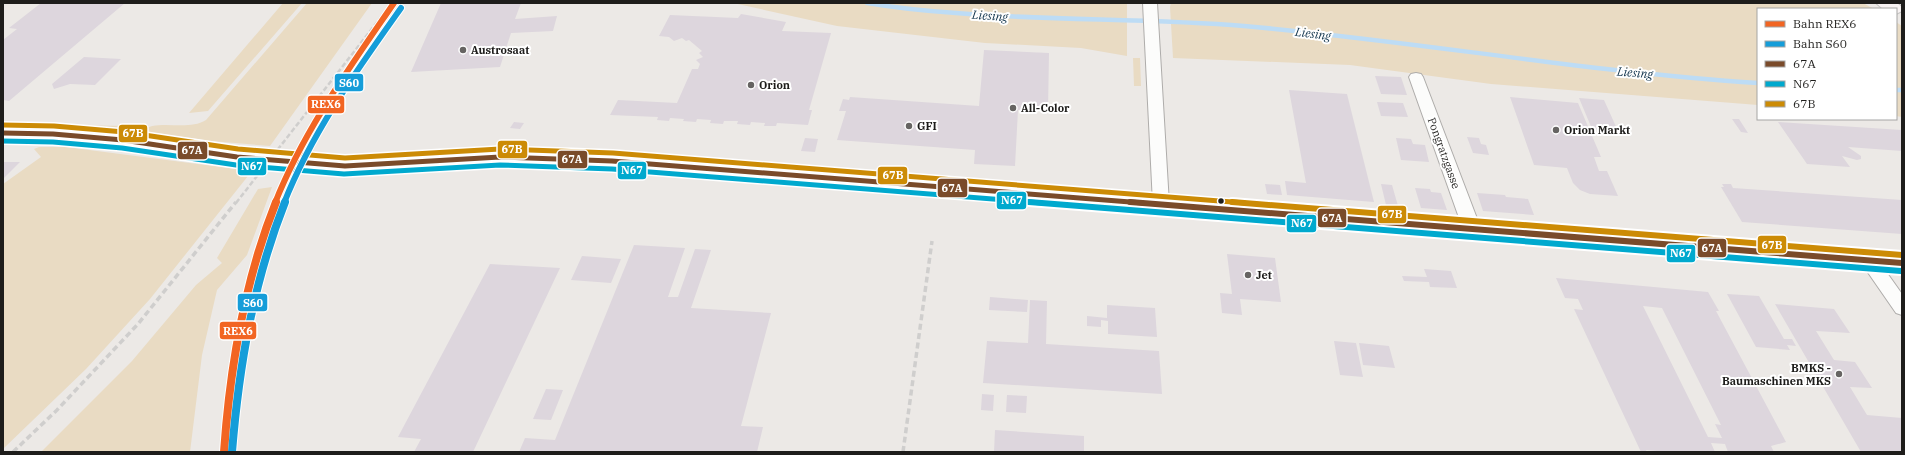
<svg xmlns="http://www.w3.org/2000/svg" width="1905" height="455" viewBox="0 0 1905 455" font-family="'IBM Plex Serif',serif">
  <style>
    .green { fill: #e9dbc3 }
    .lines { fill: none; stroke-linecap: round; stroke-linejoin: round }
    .stream { stroke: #bddcf5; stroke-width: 4.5 }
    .building { fill: #ddd6dd; fill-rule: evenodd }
    .street-casing { stroke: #aeacaa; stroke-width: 2 }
    .secondary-casing { stroke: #aeacaa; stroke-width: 2 }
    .primary-casing { stroke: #c6c5c4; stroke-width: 2 }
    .street { fill: #fcfcfb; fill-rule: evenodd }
    .secondary { fill: #fcfcfb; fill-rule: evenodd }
    .primary { fill: #f8f3f3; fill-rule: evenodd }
    .rail-far1 { stroke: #cfcecd; stroke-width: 2.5; stroke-dasharray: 5 2.5; stroke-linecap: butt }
    .rail { stroke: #cfcecd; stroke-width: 3.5; stroke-dasharray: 6 3.5; stroke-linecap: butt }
    .bus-1-far1-casing { stroke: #fff; stroke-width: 8 }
    .bus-1-casing { stroke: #fff; stroke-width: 10 }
    .bus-2-far1-casing { stroke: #fff; stroke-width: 8 }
    .bus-2-casing { stroke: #fff; stroke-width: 10 }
    .bus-3-far1-casing { stroke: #fff; stroke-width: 8 }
    .bus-3-casing { stroke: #fff; stroke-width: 10 }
    .bus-1-far1 { stroke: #7a4b2a; stroke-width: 5 }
    .bus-1 { stroke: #7a4b2a; stroke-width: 6 }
    .bus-2-far1 { stroke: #00a9ce; stroke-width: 5 }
    .bus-2 { stroke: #00a9ce; stroke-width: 6 }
    .bus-3-far1 { stroke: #cc8b05; stroke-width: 5 }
    .bus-3 { stroke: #cc8b05; stroke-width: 6 }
    .rail-1-far1-casing { stroke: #fff; stroke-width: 8 }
    .rail-1-casing { stroke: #fff; stroke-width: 10 }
    .rail-2-far1-casing { stroke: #fff; stroke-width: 8 }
    .rail-2-casing { stroke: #fff; stroke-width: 10 }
    .rail-1-far1 { stroke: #f26522; stroke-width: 6 }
    .rail-1 { stroke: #f26522; stroke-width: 8 }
    .rail-2-far1 { stroke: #159dd9; stroke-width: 6 }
    .rail-2 { stroke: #159dd9; stroke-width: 8 }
    .poi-dot { fill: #666462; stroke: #fff; stroke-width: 1.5 }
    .bus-dot { fill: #1e1d1b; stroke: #fff; stroke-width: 1.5 }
    .labels { text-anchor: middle; stroke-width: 4; stroke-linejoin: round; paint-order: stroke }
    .poi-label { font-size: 11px; font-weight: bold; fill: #1e1d1b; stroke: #fff; text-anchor: start }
    .street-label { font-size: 11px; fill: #1e1d1b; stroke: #fff }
    .water-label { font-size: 12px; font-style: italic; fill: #0e314a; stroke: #fff }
    .line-badge { stroke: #fff; stroke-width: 1.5 }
    .badge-label { font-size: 11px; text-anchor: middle; font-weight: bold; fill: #fff }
  </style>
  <rect width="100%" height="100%" fill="#ece9e6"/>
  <path class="green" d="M283,3H302L208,111L189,113Z
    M307,3H372L270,146L211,141L140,131C160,118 186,132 206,120Z
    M733,3H1127V56L1081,48L985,43L837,26Z
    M1171,3H1863L1874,9H1758V105L1491,84L1350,65L1173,58L1170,7Z
    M1896,22L1902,26V117L1896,116Z
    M1133,58H1140L1141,86H1134Z
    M60,125L128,126L130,127L128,131L57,128Z
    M3,138L37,140L48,143H3Z
    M39,147H66L252,171L150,299L86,369L3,449V184L41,157L34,149Z
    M272,187L247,255L217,290L202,355L190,452H41L132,361L196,285L222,263L217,258L258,189Z"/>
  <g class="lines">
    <path class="stream" d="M867,3C897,8 926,11 956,13C1052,21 1148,18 1244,26C1416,41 1586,72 1758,83
      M1896,90H1902"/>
  </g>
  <path class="building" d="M41,3H125L9,101L3,100V40L17,29L9,28Z
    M441,3H521L515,19L557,16L553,31L511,33L500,67L411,72Z
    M741,14L786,22L782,31L831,33L809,110H812L808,125L777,123L776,126H764L765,123L751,122L750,125L737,124L738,121H724L723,124L710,123L711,120L697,119L696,122L683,121L684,119L670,118L669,121L657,120L658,117L610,115L618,100L677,103L692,69H698L700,64L696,60L703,57L699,53L702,51L689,40L686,41L682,38L674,41L669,37L659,36L670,15L738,18Z
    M984,50L1049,53L1048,111L1018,110L1015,166L974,164L975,150L837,140L846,111H839L843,99L849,100L850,97L979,106Z
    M84,57L121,59L95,85L70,84L54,89L52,84Z
    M1375,76L1401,77L1407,95L1381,94Z
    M1289,90L1347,94L1374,202L1287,195L1285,181L1306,183Z
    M1510,97L1578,103L1601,157H1594L1599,171H1607L1618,196L1590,194L1580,190L1573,183L1567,168L1534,165Z
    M1579,98L1604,100L1618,131L1592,129Z
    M1377,102L1403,103L1408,117L1381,116Z
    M1732,119H1739L1748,133L1741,132Z
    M514,122L524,123L520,129L510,128Z
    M1778,122L1902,130V151L1848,147L1861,156V159L1857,160L1842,156L1850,167L1807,164Z
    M1467,137L1479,138L1481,144L1486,145L1489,155L1473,153Z
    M805,138L818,139L815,152L801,151Z
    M1396,138L1411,139L1413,144L1425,145L1429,162L1401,160Z
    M3,162H20L3,179Z
    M1265,184L1280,185L1282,195L1267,194Z
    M1381,184L1392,185L1398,206L1386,205Z
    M1722,184H1731L1733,188L1902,200V234L1742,222L1721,187H1724Z
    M1415,188L1430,189L1431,192L1441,193L1447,210L1421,208Z
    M1477,193L1505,195L1506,197L1528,199L1534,215L1483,211Z
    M634,245L685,248L668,297H678L695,249L711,250L691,308L771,313L741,426L763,427L757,452H519L525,438L555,440Z
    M1227,254L1275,258L1281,302L1240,299L1242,315L1222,313L1220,293L1232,294Z
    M582,256L621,259L611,283L571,280Z
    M490,264L560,268L473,452H414L421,439L398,437Z
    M1424,269L1451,271L1457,288L1430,287L1429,282L1404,281L1402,276L1427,277Z
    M1556,278L1708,292L1719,311H1716L1786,442L1771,446L1774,452H1728L1725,444L1711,443L1715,452H1657V451L1646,450L1647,452H1641L1574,309L1583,310L1578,299L1565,298ZM1643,306L1662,308L1721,425L1715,424L1722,438L1708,437Z
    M1727,294L1759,296L1784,339H1792L1796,346L1787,345L1790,350L1756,347Z
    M990,297L1028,300L1027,312L989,310Z
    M1030,300L1047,301L1046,344L1159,351L1162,394L983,383L987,341L1028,343Z
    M1775,304L1834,309L1850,333L1816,331L1834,360L1855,362L1872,388L1850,387L1867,415L1902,418V452H1861Z
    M1107,305L1155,308L1157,337L1108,334V321L1101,320V327L1087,326V316L1107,318Z
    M1334,341L1356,343L1363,377L1340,375Z
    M1359,343L1389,346L1395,368L1363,365Z
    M546,389L563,390L551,420L533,419Z
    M982,394L994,395L993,411L981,410Z
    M1007,395L1027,396L1026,413L1006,412Z
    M995,430L1084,436V452H994Z"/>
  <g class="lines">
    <defs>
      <path id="street" d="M1143,3H1157L1169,204L1167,208L1161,210L1155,208L1153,204Z
        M1416,73L1421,74L1423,77L1481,229L1478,233L1472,235L1466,233L1463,229L1409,77L1411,74Z
        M1869,255L1875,256L1902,294V315L1896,313L1860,261L1863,256Z"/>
      <path id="secondary" d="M3,127L53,128L123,133L237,150L345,159L500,150L612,154L1902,255V271L612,168L500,164L345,173L237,164L123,147L53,140L3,139Z"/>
      <path id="primary" d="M1876,3H1897L1902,7V11L1896,14V9H1883Z"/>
    </defs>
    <use href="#street" class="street-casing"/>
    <use href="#secondary" class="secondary-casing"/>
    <use href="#primary" class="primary-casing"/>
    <use href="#street" class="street"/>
    <use href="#secondary" class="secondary"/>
    <use href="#primary" class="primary"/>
    <path class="rail-far1" d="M236,203L392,3"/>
    <path class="rail" d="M13,452L57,410L138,324L236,202
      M903,452L932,241"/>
    <defs>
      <path id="bus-1-far1" d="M3,133L53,134L123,140L237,157L345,166L500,157L612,161L1143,203"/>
      <path id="bus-1" d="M1130,202L1902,263"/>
      <path id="bus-2-far1" d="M3,141L53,142L122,148L236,165L344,174L500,165L612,169L1042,203"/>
      <path id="bus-2" d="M1029,202L1901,271"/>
      <path id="bus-3-far1" d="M3,125L54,126L124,132L238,149L345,158L500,149L613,153L1245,203"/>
      <path id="bus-3" d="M1232,202L1902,255"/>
    </defs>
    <use href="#bus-1-far1" class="bus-1-far1-casing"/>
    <use href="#bus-1" class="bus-1-casing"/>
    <use href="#bus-2-far1" class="bus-2-far1-casing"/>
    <use href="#bus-2" class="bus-2-casing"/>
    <use href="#bus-3-far1" class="bus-3-far1-casing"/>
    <use href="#bus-3" class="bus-3-casing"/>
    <use href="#bus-1-far1" class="bus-1-far1"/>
    <use href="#bus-1" class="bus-1"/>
    <use href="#bus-2-far1" class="bus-2-far1"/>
    <use href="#bus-2" class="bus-2"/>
    <use href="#bus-3-far1" class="bus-3-far1"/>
    <use href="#bus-3" class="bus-3"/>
    <defs>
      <path id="rail-1-far1" d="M275,203C304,130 350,67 394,3"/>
      <path id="rail-1" d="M224,452C230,366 244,282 276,202"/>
      <path id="rail-2-far1" d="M284,203C312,132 357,70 401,8"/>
      <path id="rail-2" d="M232,452C239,366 253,283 285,202"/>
    </defs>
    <use href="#rail-1-far1" class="rail-1-far1-casing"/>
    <use href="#rail-1" class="rail-1-casing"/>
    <use href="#rail-2-far1" class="rail-2-far1-casing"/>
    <use href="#rail-2" class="rail-2-casing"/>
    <use href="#rail-1-far1" class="rail-1-far1"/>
    <use href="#rail-1" class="rail-1"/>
    <use href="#rail-2-far1" class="rail-2-far1"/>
    <use href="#rail-2" class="rail-2"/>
  </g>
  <g class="poi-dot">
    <circle cx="463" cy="50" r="4"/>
    <circle cx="751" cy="85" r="4"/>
    <circle cx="1013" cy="108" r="4"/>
    <circle cx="909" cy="126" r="4"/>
    <circle cx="1556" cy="130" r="4"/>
    <circle cx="1248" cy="275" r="4"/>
    <circle cx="1839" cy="374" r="4"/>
  </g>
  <circle class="bus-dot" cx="1221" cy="201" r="3.5"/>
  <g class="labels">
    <g class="poi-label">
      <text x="471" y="54">Austrosaat</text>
      <text x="759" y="89">Orion</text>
      <text x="1021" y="112">All-Color</text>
      <text x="917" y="130">GFI</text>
      <text x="1564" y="134">Orion Markt</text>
      <text x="1256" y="279">Jet</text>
      <text x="1831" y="372" text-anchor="end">BMKS -<tspan x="1831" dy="13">Baumaschinen MKS</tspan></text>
    </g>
    <g class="street-label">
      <text transform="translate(1444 153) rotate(70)" y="4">Pongratzgasse</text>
    </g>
    <g class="water-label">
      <text transform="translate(990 16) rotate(4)" y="4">Liesing</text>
      <text transform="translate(1313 34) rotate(7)" y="4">Liesing</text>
      <text transform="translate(1635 73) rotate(5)" y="4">Liesing</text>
    </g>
  </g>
  <g class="line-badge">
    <rect x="334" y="73" width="30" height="19" rx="4" fill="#159dd9"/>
    <rect x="307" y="95" width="38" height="19" rx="4" fill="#f26522"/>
    <rect x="118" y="124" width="30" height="19" rx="4" fill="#cc8b05"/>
    <rect x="497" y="140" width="31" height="19" rx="4" fill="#cc8b05"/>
    <rect x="177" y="141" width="31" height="19" rx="4" fill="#7a4b2a"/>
    <rect x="557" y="150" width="31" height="19" rx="4" fill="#7a4b2a"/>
    <rect x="237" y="157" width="30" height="19" rx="4" fill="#00a9ce"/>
    <rect x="617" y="161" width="30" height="19" rx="4" fill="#00a9ce"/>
    <rect x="877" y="166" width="31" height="19" rx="4" fill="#cc8b05"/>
    <rect x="937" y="178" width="31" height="20" rx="4" fill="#7a4b2a"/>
    <rect x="996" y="191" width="31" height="19" rx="4" fill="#00a9ce"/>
    <rect x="1377" y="205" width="30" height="19" rx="4" fill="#cc8b05"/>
    <rect x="1317" y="208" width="30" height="20" rx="4" fill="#7a4b2a"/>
    <rect x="1286" y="214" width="31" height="19" rx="4" fill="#00a9ce"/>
    <rect x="1757" y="235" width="30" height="19" rx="4" fill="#cc8b05"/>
    <rect x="1697" y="238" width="30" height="20" rx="4" fill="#7a4b2a"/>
    <rect x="1666" y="244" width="30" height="19" rx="4" fill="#00a9ce"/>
    <rect x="237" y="293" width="31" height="19" rx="4" fill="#159dd9"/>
    <rect x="219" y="321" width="38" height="19" rx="4" fill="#f26522"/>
  </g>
  <g class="badge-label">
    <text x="349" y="87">S60</text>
    <text x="326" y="108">REX6</text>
    <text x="133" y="137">67B</text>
    <text x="512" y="153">67B</text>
    <text x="192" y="154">67A</text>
    <text x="572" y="163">67A</text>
    <text x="252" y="170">N67</text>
    <text x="632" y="174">N67</text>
    <text x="893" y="179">67B</text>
    <text x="952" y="192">67A</text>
    <text x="1012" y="204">N67</text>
    <text x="1392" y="218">67B</text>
    <text x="1332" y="222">67A</text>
    <text x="1302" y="227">N67</text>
    <text x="1772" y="249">67B</text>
    <text x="1712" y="252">67A</text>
    <text x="1681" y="257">N67</text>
    <text x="253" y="307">S60</text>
    <text x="238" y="335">REX6</text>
  </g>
  <rect width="1905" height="455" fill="none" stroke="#1e1d1b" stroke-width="8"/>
  <rect x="1757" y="8" width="140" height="112" fill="#ffffff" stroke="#a5a5a4"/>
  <rect x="1765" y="21" width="20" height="6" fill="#f26522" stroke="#a5a5a4"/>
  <text x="1793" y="28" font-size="12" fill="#1e1d1b">Bahn REX6</text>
  <rect x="1765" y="41" width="20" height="6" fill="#159dd9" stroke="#a5a5a4"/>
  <text x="1793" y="48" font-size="12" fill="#1e1d1b">Bahn S60</text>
  <rect x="1765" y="61" width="20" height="6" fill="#7a4b2a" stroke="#a5a5a4"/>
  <text x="1793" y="68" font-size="12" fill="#1e1d1b">67A</text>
  <rect x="1765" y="81" width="20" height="6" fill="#00a9ce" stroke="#a5a5a4"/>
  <text x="1793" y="88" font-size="12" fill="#1e1d1b">N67</text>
  <rect x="1765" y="101" width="20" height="6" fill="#cc8b05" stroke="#a5a5a4"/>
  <text x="1793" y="108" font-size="12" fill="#1e1d1b">67B</text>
</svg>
